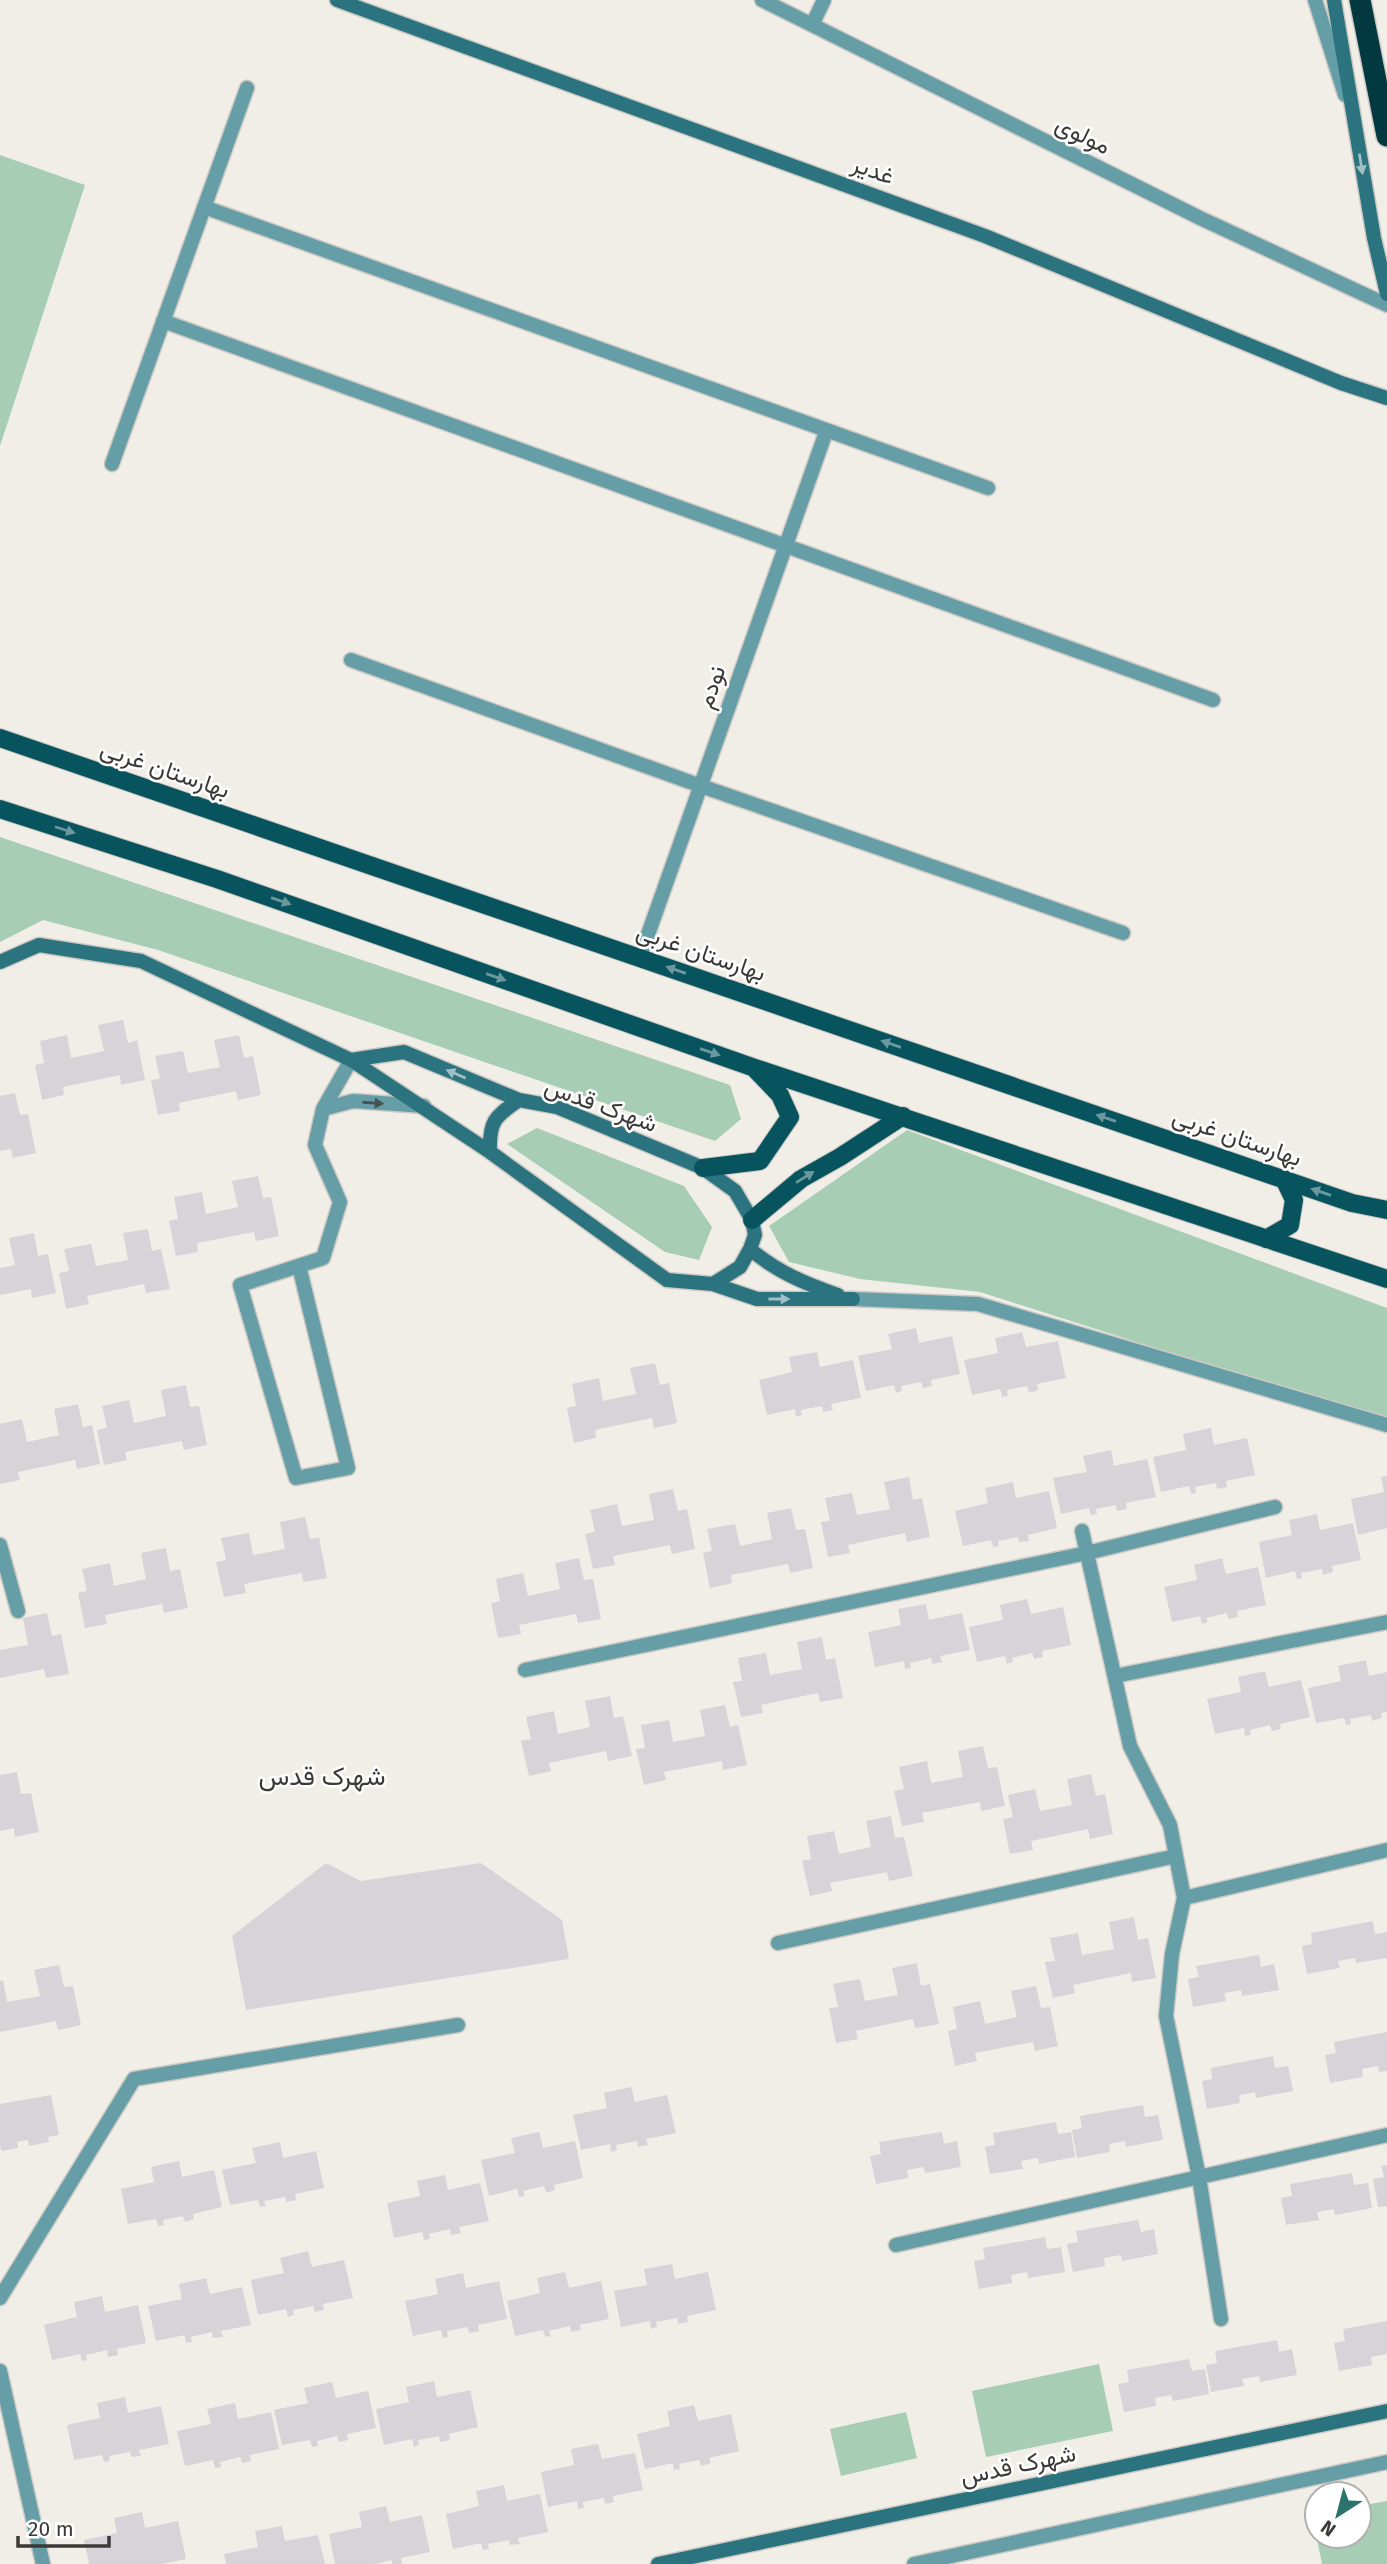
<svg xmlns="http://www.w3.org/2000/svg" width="1387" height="2564" viewBox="0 0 1387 2564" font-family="'Fira Sans',Vazirmatn,sans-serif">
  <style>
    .green { fill: #a7cdb5 }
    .building { fill: #d8d3d8 }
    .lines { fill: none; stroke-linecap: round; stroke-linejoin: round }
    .lane-casing { stroke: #cdcac4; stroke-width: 17 }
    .street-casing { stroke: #cdcac4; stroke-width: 17 }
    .secondary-casing { stroke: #cdcac4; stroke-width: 17 }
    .primary-casing { stroke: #cdcac4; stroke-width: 20 }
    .highway-casing { stroke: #cdcac4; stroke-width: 24 }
    .lane { stroke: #669ea7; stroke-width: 14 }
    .street { stroke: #669ea7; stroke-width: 14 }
    .secondary { stroke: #2b747f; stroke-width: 14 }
    .primary { stroke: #08545e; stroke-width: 18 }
    .highway { stroke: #023940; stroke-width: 21 }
    .oneway { fill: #a0c0c5 }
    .oneway2 { fill: #6b989e }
    .oneway3 { fill: #465353 }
    .labels { text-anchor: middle; stroke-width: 5; stroke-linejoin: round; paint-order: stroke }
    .street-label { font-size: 24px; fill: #3b3a37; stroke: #fff }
    .neighbourhood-label { font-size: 26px; fill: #3b3a37; stroke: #fff }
  </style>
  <rect width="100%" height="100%" fill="#f1eee7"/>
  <path class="green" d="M0,155L85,185L0,446Z
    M0,837L730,1085L741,1119L715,1141L158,950L43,920L0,942Z
    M537,1128L684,1186L712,1227L699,1260L665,1252L507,1144Z
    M907,1130L1387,1308V1422L980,1292L860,1279L789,1262L769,1226Z
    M1099,2364L1113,2431L986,2457L972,2391Z
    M906,2412L917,2458L841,2476L830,2429Z
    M1387,2501V2564H1322L1312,2514L1317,2513V2536H1359V2506Z"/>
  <path class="building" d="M123,1020L128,1043L137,1040L145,1080L121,1085L120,1075L63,1087L64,1095L42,1100L35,1065L44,1063L40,1041L67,1035L71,1058L104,1051L98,1025Z
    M239,1035L244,1058L253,1056L261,1095L238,1100L236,1091L179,1103L180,1111L158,1115L151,1080L160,1079L155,1056L183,1051L188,1073L220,1067L214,1040Z
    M15,1093L20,1115L28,1114L36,1153L13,1158L11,1149L0,1151V1096Z
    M258,1176L263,1198L271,1197L279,1236L256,1241L254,1232L197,1243L198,1252L176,1256L169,1221L178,1219L174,1197L202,1192L206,1214L238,1207L232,1181Z
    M148,1229L152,1251L161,1249L170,1289L146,1293L144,1284L87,1296L89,1304L66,1309L59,1273L69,1271L64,1249L91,1244L96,1266L128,1260L123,1233Z
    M34,1233L38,1256L48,1254L56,1293L32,1298L31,1289L0,1295V1268L15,1265L9,1238Z
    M916,1328L919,1343L952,1336L960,1374L931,1380L932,1386L923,1388L921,1382L901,1386L902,1391L896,1393L894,1385L866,1391L858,1356L892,1349L888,1334Z
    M1022,1332L1026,1347L1058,1341L1066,1378L1037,1384L1038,1390L1029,1393L1027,1386L1007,1390L1008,1396L1002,1397L1000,1389L972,1395L964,1360L998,1353L995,1338Z
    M817,1352L820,1367L853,1360L861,1398L831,1404L833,1410L823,1412L822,1406L801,1410L802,1415L796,1417L795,1409L767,1415L759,1380L792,1372L789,1357Z
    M655,1363L660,1385L669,1383L677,1423L654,1428L652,1418L595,1430L596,1438L574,1443L567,1408L576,1406L572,1384L599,1378L603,1401L636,1394L630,1368Z
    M186,1385L190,1407L199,1406L207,1445L184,1450L182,1441L125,1452L127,1460L104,1465L97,1430L107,1428L102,1406L129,1400L134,1423L166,1416L161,1390Z
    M78,1404L83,1427L92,1425L100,1464L77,1469L75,1460L18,1472L20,1480L0,1484V1424L22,1419L27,1442L59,1435L54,1409Z
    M1211,1428L1214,1445L1247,1438L1255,1475L1226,1481L1227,1487L1217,1489L1216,1483L1195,1487L1196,1493L1191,1494L1189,1486L1161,1492L1153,1457L1186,1450L1183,1434Z
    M1111,1450L1114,1466L1147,1459L1156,1497L1126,1503L1127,1509L1117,1511L1116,1505L1096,1509L1097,1514L1091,1515L1089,1508L1061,1514L1053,1478L1087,1472L1083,1456Z
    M1387,1476V1528L1358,1535L1351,1499L1384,1492L1381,1477Z
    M909,1477L913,1500L922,1498L930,1537L907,1542L905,1533L848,1545L850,1553L828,1557L821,1522L830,1521L825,1498L852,1493L857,1515L890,1509L884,1482Z
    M1013,1482L1016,1498L1049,1491L1057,1528L1028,1535L1029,1541L1019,1542L1018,1537L998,1541L999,1546L993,1547L991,1540L963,1546L955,1511L988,1503L985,1488Z
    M673,1489L678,1511L687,1509L695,1549L672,1554L670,1545L613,1556L615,1565L593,1569L585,1534L595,1532L590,1510L617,1504L622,1526L654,1520L649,1494Z
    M791,1508L796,1530L805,1529L813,1568L790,1573L788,1564L731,1575L732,1583L710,1588L703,1553L712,1551L707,1529L735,1524L740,1546L772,1539L767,1513Z
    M1317,1514L1320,1530L1353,1523L1361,1560L1332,1566L1333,1572L1323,1575L1322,1569L1301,1573L1302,1578L1297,1579L1295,1571L1266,1578L1259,1542L1292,1535L1289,1520Z
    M305,1517L310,1539L319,1538L327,1578L303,1582L302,1573L244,1584L246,1593L224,1597L216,1562L226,1560L221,1538L249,1533L253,1555L285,1549L280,1522Z
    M166,1548L170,1571L180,1569L188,1608L164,1613L162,1604L105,1615L107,1624L85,1628L78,1593L87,1591L82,1569L110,1563L114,1586L146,1579L141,1553Z
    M579,1558L584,1580L593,1579L601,1619L578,1623L576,1614L519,1625L521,1634L498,1638L491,1603L500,1601L496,1579L523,1573L528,1596L560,1589L555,1563Z
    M1222,1558L1226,1574L1258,1567L1266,1605L1237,1611L1238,1617L1228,1619L1227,1613L1206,1618L1208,1622L1202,1624L1200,1616L1172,1622L1164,1587L1197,1580L1194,1565Z
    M1027,1599L1031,1614L1063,1607L1071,1645L1042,1651L1043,1657L1034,1659L1032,1653L1012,1658L1013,1662L1007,1664L1005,1656L977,1662L969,1627L1003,1620L1000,1605Z
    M926,1604L929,1620L962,1613L970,1650L940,1656L942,1662L932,1664L931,1658L910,1663L911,1668L905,1669L904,1661L875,1667L868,1632L901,1625L898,1609Z
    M47,1613L52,1636L61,1634L69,1674L46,1678L44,1669L0,1678V1650L28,1645L23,1618Z
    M822,1637L826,1660L835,1658L843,1698L820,1702L818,1693L761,1705L763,1713L741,1717L733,1682L742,1681L738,1658L766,1653L770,1675L802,1669L797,1642Z
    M1366,1660L1369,1676L1387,1672V1712L1381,1713L1382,1718L1372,1721L1371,1715L1350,1719L1351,1724L1346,1725L1344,1718L1316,1723L1308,1688L1341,1681L1338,1666Z
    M1265,1671L1269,1687L1301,1680L1310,1717L1280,1724L1281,1729L1272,1731L1270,1725L1250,1730L1251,1735L1245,1736L1244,1728L1215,1734L1207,1699L1241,1692L1238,1677Z
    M610,1696L614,1718L623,1716L632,1756L608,1761L606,1751L549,1763L551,1771L529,1776L521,1741L531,1739L526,1717L554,1711L558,1734L590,1727L585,1701Z
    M725,1705L730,1727L738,1725L747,1765L723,1770L722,1761L664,1772L666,1780L644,1785L636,1749L645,1748L641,1725L669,1720L673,1742L705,1736L700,1710Z
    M983,1746L988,1768L997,1767L1005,1806L981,1811L980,1802L922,1813L924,1822L902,1826L894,1791L904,1789L899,1767L927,1761L931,1783L963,1777L958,1751Z
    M17,1772L21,1794L31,1793L39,1832L15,1837L14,1828L0,1831V1775Z
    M1091,1774L1096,1796L1105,1794L1113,1834L1090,1839L1088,1829L1031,1841L1033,1850L1010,1854L1003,1819L1013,1817L1008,1795L1035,1789L1040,1811L1072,1805L1067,1779Z
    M891,1816L895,1838L904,1837L913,1876L889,1881L887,1872L830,1883L832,1891L810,1896L802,1861L811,1859L807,1836L834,1831L839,1854L871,1847L866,1821Z
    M326,1863L361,1881L481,1863L562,1920L569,1959L246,2010L232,1936Z
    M1134,1917L1138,1940L1148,1938L1156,1978L1132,1982L1131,1973L1073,1985L1075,1993L1053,1998L1045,1962L1055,1961L1050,1938L1078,1933L1082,1955L1114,1949L1109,1922Z
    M1373,1921L1375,1934L1387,1932V1958L1356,1963L1355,1958L1338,1961L1340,1968L1307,1974L1302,1946L1312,1944L1311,1933Z
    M1259,1955L1261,1967L1274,1964L1279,1990L1242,1996L1241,1990L1224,1993L1226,2001L1193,2007L1188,1979L1199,1977L1196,1966Z
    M917,1963L921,1986L930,1984L939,2024L915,2028L913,2019L856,2031L858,2039L836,2043L829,2008L838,2007L833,1984L860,1979L865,2001L898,1995L892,1968Z
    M59,1965L64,1987L73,1986L81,2025L58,2030L56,2021L0,2032V1981L3,1980L7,2002L40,1996L34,1970Z
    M1036,1986L1041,2008L1050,2007L1058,2046L1035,2051L1033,2042L975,2053L977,2061L955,2066L948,2031L957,2029L953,2007L980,2001L985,2024L1017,2017L1011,1991Z
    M1387,2032V2071L1379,2072L1378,2066L1362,2069L1363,2077L1330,2083L1325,2055L1336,2053L1334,2042Z
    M1273,2056L1275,2068L1288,2066L1293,2091L1256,2098L1255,2092L1239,2095L1240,2103L1207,2109L1202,2081L1212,2079L1211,2068Z
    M631,2087L635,2102L667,2095L676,2133L646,2139L648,2145L638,2147L637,2141L616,2145L617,2150L611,2152L610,2144L581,2150L573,2115L607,2108L604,2093Z
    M51,2095L59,2135L48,2137L49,2142L29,2146L28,2140L17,2142L18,2148L2,2151L0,2147V2104Z
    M1143,2105L1145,2117L1158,2115L1163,2140L1126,2147L1125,2141L1109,2144L1110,2152L1077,2158L1072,2130L1082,2128L1080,2116Z
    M1056,2122L1058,2134L1071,2132L1075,2157L1039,2164L1038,2158L1021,2161L1023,2169L990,2174L985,2147L995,2145L993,2133Z
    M539,2132L543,2148L575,2141L583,2178L554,2185L555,2190L546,2193L544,2186L523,2191L525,2196L519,2197L517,2189L489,2196L481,2160L515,2153L511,2138Z
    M942,2132L944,2144L957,2141L961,2167L925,2173L924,2167L907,2170L908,2178L876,2184L870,2156L881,2154L879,2142Z
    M280,2142L283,2158L316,2151L324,2188L295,2194L296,2200L286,2202L285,2197L264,2201L266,2206L260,2207L258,2200L230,2205L222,2170L256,2163L252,2148Z
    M179,2161L182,2177L214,2170L222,2207L193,2214L194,2219L185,2222L183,2216L163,2220L164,2225L158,2226L156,2219L128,2224L121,2189L154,2182L151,2167Z
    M1387,2165V2206L1378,2207L1373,2179L1384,2177L1381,2166Z
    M1352,2173L1354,2185L1368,2183L1372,2208L1335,2215L1334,2209L1317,2212L1319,2220L1286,2225L1281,2198L1292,2196L1290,2184Z
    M445,2175L448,2190L480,2183L489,2221L459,2227L461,2233L451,2235L450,2229L429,2234L430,2239L424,2240L422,2232L394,2238L387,2203L420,2196L417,2181Z
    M1138,2220L1141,2232L1154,2229L1158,2254L1122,2261L1121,2255L1104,2258L1105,2266L1073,2272L1067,2244L1078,2242L1076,2231Z
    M1045,2237L1047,2249L1061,2247L1065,2272L1028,2278L1027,2272L1011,2275L1012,2283L979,2289L974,2261L985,2259L983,2248Z
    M308,2251L312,2267L344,2260L353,2298L323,2304L324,2310L315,2312L313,2306L293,2310L294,2315L288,2317L286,2309L258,2315L251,2280L284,2273L280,2258Z
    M672,2264L675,2279L708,2272L716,2310L687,2316L688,2322L678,2324L677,2318L656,2322L657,2327L651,2329L650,2321L621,2327L614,2291L647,2285L644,2269Z
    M565,2272L569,2288L601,2281L609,2319L580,2325L581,2330L571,2332L570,2326L549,2331L551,2336L545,2337L543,2330L515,2336L507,2301L540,2293L537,2278Z
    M463,2273L466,2288L499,2281L507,2319L478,2325L479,2331L469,2333L468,2327L447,2331L448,2337L443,2338L441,2330L413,2336L405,2301L438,2294L435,2279Z
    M206,2278L210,2294L242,2287L251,2325L221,2331L223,2337L213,2338L212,2332L191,2337L192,2342L186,2343L185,2335L156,2341L148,2306L182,2299L179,2284Z
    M102,2296L105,2312L138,2305L146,2343L117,2349L118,2355L108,2357L107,2350L86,2355L87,2360L82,2361L80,2354L52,2360L44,2325L77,2317L74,2302Z
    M1387,2321V2354L1371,2357L1372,2365L1339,2371L1334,2343L1345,2341L1343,2329Z
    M1277,2340L1279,2352L1292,2349L1297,2375L1260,2382L1259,2376L1242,2379L1244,2386L1211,2392L1206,2365L1217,2363L1215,2351Z
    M1189,2359L1192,2371L1205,2369L1209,2394L1173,2401L1171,2395L1155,2398L1156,2406L1124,2412L1118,2384L1129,2382L1127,2370Z
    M434,2381L437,2397L470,2390L478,2427L449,2434L450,2440L440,2442L439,2436L418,2440L419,2445L414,2447L412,2439L384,2445L376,2409L409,2402L406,2387Z
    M332,2382L336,2398L368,2391L376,2428L347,2434L348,2440L339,2442L337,2436L317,2441L318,2446L312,2447L310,2440L282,2445L274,2410L308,2403L304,2388Z
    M125,2397L128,2413L161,2406L169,2444L139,2450L141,2456L131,2457L130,2452L109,2456L110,2461L104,2462L102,2455L74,2460L67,2425L100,2418L97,2403Z
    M235,2403L238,2419L271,2412L279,2449L250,2455L251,2461L242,2463L240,2457L220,2462L221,2467L215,2468L213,2460L185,2466L177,2431L211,2424L207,2409Z
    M694,2405L698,2421L731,2414L739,2451L709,2458L711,2463L701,2466L699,2460L679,2464L680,2469L674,2470L673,2463L645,2469L637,2434L670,2426L667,2411Z
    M598,2444L602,2459L635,2453L643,2490L613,2496L614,2502L605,2504L604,2498L583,2502L584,2508L578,2509L577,2501L548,2507L541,2472L574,2465L571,2449Z
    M504,2485L507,2501L540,2494L548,2532L518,2538L520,2544L510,2545L509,2540L488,2544L489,2549L483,2550L481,2543L453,2549L446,2514L479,2506L476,2491Z
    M386,2506L390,2522L422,2515L430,2552L401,2558L402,2564H392V2560L375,2564H335L329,2534L362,2527L359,2512Z
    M142,2512L145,2528L178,2521L186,2559L161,2564H89L84,2540L117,2533L114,2518Z
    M282,2526L285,2541L318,2535L325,2564H226L224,2554L258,2547L255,2531Z"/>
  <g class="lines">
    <defs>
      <path id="lane" d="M1315,0L1345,95
        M323,1109L353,1101L424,1106
        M299,1266L348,1468L296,1478L240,1285L323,1258L340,1202L315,1145L323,1109L351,1060"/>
      <path id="street" d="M762,0L1200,218L1387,305
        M812,25L824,0
        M204,207L988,488
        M163,321L1213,700
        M112,464L247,88
        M351,660L701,786L1123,933
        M640,957L826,432
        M853,1299L978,1304L1387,1425
        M1082,1531L1130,1746L1170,1825L1184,1898L1387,1850
        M0,1545L18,1611
        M525,1670L1087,1553L1275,1507
        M1115,1676L1387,1622
        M1184,1898L1172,1954L1166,2016L1199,2177L1221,2319
        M778,1943L1176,1856
        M896,2245L1387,2135
        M0,2298L134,2079L458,2025
        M0,2371L43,2564
        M914,2564L1387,2462"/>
      <path id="secondary" d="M337,0L985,236L1341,383L1387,398
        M1334,0L1374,238L1387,294
        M0,962L39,945L141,961L351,1060L490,1152
        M351,1060L404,1052L519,1100
        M519,1100L557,1107L703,1168L735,1191L752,1220L755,1235L750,1249L740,1267L713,1284L667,1280L490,1152C489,1122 494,1117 519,1100Z
        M750,1249C777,1272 806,1284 838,1295
        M713,1284L757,1299H853
        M658,2564L1387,2411"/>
      <path id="primary" d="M0,738L1352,1203L1387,1210
        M0,809L217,879L752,1067L1387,1279
        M703,1168L760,1161L790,1117L780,1095L755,1069
        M752,1220L801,1179L840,1157L903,1116
        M1266,1239L1290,1225L1294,1200L1284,1179"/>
      <path id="highway" d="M1360,0L1387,136"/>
    </defs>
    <use href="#lane" class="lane-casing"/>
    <use href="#street" class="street-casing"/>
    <use href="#secondary" class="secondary-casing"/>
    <use href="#primary" class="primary-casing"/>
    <use href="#highway" class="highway-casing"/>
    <use href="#lane" class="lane"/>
    <use href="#street" class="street"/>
    <use href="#secondary" class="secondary"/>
    <use href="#primary" class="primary"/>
    <use href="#highway" class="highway"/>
  </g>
  <defs><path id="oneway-solid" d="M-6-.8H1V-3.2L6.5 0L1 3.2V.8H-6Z" transform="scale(1.75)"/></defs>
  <g class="oneway">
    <use href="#oneway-solid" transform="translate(1361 164) rotate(81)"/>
    <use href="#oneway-solid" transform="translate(456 1074) rotate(-157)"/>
    <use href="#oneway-solid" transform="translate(779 1299)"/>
  </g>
  <g class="oneway2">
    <use href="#oneway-solid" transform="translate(65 830) rotate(18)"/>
    <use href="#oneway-solid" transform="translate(281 901) rotate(19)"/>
    <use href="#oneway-solid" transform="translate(676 970) rotate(-161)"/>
    <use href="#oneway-solid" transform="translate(496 977) rotate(19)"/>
    <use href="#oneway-solid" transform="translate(891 1044) rotate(-161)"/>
    <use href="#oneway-solid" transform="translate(710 1052) rotate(19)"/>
    <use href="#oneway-solid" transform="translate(1106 1118) rotate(-161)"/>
    <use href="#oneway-solid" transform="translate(805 1177) rotate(-32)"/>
    <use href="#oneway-solid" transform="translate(1321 1192) rotate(-161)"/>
  </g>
  <use class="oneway3" href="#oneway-solid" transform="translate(373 1103) rotate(4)"/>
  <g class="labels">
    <g class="street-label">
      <text transform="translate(1083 135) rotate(26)" y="8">مولوی</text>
      <text transform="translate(873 170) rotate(20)" y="8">غدیر</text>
      <text transform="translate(711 687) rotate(-71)" y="8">نودم</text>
      <text transform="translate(165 769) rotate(19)" y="8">بهارستان غربی</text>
      <text transform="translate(701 952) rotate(19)" y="8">بهارستان غربی</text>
      <text transform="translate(601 1105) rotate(20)" y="8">شهرک قدس</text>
      <text transform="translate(1237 1137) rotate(19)" y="8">بهارستان غربی</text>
      <text transform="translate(1018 2465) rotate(-12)" y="8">شهرک قدس</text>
    </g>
    <g class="neighbourhood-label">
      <text x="322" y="1785">شهرک قدس</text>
    </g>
  </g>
  <g transform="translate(1338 2515) rotate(216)"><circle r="33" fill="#ffffff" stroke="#b1b0af" stroke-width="2"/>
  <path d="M0-5L12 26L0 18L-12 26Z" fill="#2b746d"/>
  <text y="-10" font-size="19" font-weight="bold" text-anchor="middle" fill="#3b3a37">N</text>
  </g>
  <path d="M18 2536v10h91v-10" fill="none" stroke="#3b3a37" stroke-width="3.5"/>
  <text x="28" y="2536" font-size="21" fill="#3b3a37" stroke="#ffffff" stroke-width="5" paint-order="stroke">20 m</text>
</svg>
